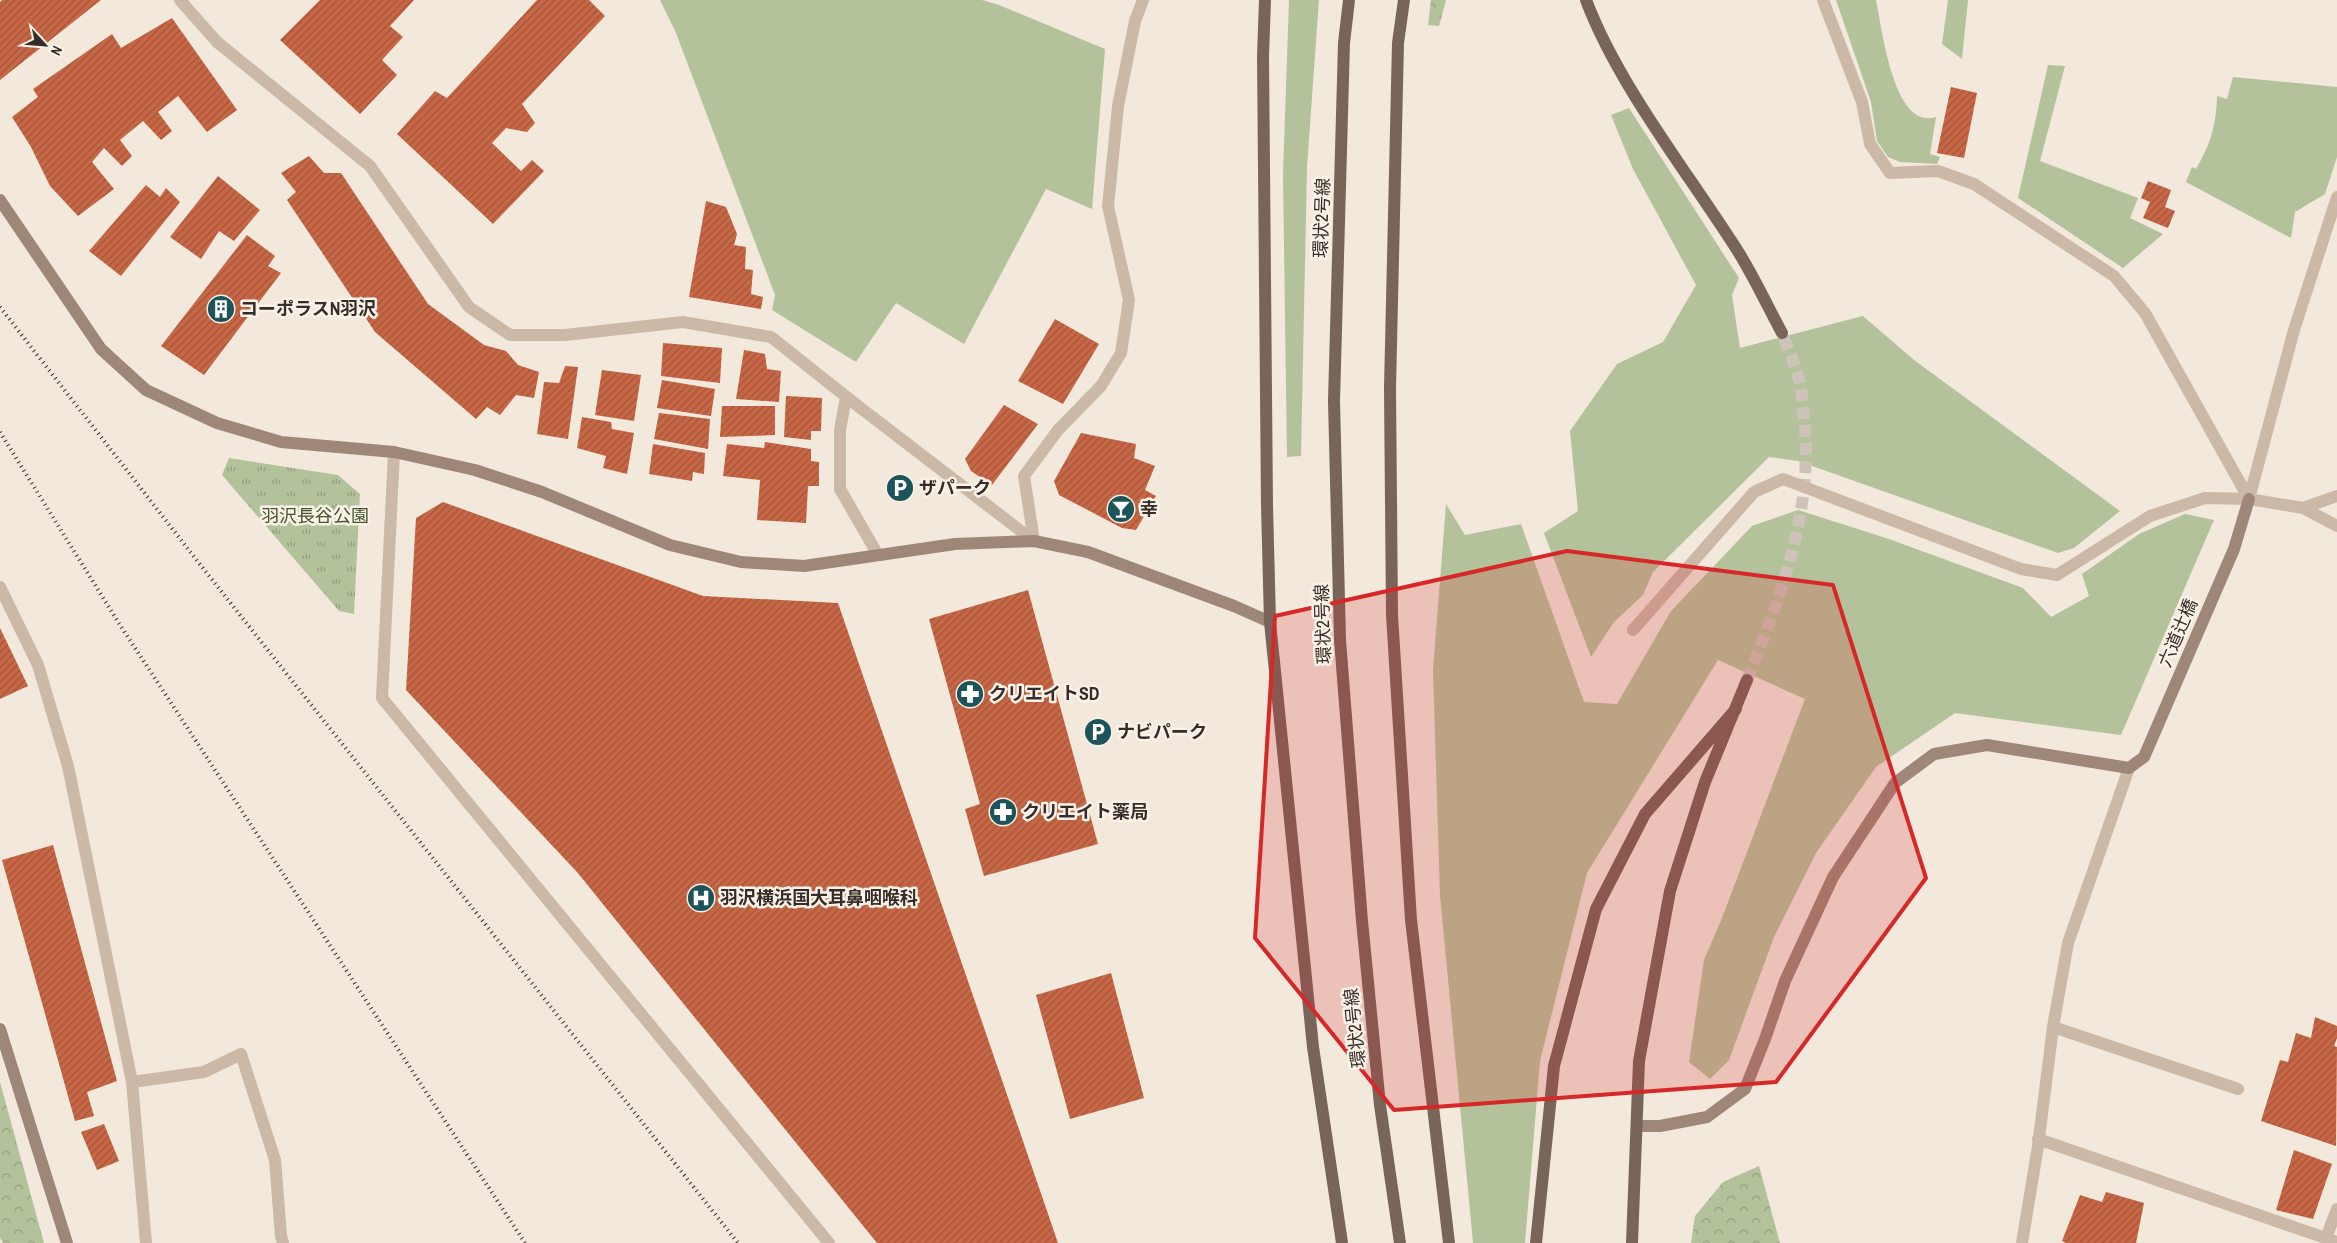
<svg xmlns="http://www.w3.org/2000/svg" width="2337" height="1243" viewBox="0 0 2337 1243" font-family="'Archivo Narrow','Noto Sans JP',sans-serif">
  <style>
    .grass { fill: #b4c29b }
    .forest { fill: url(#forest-crowns) }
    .park { fill: url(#park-tufts) }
    .building { fill: url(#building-hatch) }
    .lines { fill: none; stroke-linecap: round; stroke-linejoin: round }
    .primary-tunnel { stroke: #cdc3b8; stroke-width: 12; stroke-dasharray: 12 6; stroke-linecap: butt }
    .lane { stroke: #cbb8a7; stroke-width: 12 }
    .street { stroke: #cbb8a7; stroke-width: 12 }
    .secondary { stroke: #9e8779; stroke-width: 12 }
    .primary { stroke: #796459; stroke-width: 12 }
    .rail { stroke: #372d28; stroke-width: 4; stroke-dasharray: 1 4; stroke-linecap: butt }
    .marked { fill: #d62828; fill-opacity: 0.2; stroke: #d62828; stroke-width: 4; stroke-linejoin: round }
    .labels { text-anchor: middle; stroke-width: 5; stroke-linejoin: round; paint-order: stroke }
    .street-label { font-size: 18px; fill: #372d28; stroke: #faf2e8 }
    .poi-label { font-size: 18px; font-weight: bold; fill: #372d28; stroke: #faf2e8; text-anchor: start }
    .park-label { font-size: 18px; fill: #45562b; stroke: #faf2e8 }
  </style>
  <defs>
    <pattern id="forest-crowns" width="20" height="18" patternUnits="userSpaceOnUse" patternTransform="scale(1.25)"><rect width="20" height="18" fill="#b4c29b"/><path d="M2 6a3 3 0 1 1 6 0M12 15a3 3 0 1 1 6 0" fill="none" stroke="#939e7e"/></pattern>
    <pattern id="park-tufts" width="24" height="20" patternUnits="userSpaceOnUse" patternTransform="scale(1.25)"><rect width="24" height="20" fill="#b4c29b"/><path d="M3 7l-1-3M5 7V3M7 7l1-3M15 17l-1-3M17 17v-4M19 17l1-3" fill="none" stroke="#939e7e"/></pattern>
    <pattern id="building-hatch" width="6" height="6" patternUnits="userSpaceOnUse" patternTransform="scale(1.25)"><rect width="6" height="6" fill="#c76745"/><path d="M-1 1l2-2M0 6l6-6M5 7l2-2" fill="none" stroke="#a2553a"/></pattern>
  </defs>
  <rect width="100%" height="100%" fill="#f2e8dc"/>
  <path class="grass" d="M660,0H982L999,5L1105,49L1092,209L1046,189L964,344L896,303L856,362L772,310L775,295L676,33Z
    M1289,0H1319L1307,167L1301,456L1287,457L1283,174Z
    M1836,0H1876C1882,27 1893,131 1936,117L1930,154L1940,157L1937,164L1900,162L1888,157L1877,141L1871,102Z
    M1948,0H1968L1962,59L1942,44Z
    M2048,65L2065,66L2040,161L2138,198L2130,218L2163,234L2123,268L2018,198Z
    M2233,77L2337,87V157L2325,194L2295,212L2291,238L2186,182L2192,167L2196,169C2211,143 2216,126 2217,96L2227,99Z
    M1629,108L1739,278L1732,295L1740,348L1863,316L1914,360L2120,511L2074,548L2058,553L1798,461L1769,457L1653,572L1643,595L1614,622L1591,657L1544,533L1578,511L1570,431L1617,364L1663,342L1696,285L1633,169L1611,115Z
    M1446,504L1465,535L1521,524L1584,702L1617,704L1671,611L1752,526L1798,510L1889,539L2023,588L2051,617L2089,596L2082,574L2139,534L2185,514L2214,520L2121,735L1955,713L1876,767L1816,853L1774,937L1729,1060L1710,1079L1689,1062L1704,960L1722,918L1805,699L1718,660L1587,873L1540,1061L1525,1243H1473L1440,895L1433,670Z"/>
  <path class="forest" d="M1431,0H1446L1439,26L1428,25Z
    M0,1082L44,1243H3L0,1238Z
    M1759,1166L1780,1243H1691L1695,1216L1723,1182Z"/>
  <path class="park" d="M229,458L338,475L360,494L354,614L339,611L222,475Z"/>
  <path class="building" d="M2,0H101L0,80V2Z
    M320,0H414L390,26L403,37L382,60L397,75L360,114L280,40Z
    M537,0H589L605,16L522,104L535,123L527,132L506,128L492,143L521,171L532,160L544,171L493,224L397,134L435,91L447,98Z
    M172,18L237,110L207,132L178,96L158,112L172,131L161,140L143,121L120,140L132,156L122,166L104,148L92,162L114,189L78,216L50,186L31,147L12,117L38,97L33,89L112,34L121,48Z
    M1951,87L1977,93L1964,158L1937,153Z
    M309,156L324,173H341L428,304L484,345L506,351L518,365L539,372L534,398L516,395L500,415L487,407L476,419L375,332L287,200L296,192L281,173Z
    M218,176L260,210L234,241L219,231L201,259L170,237Z
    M2148,181L2171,190L2165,207L2175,211L2168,228L2143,218L2150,202L2141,198Z
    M146,185L160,197L166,188L180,202L121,276L89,251Z
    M706,201L726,207L737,234L734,245L746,247L745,269L753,270L751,294L763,297L761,309L689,297Z
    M247,235L275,256L268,266L281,273L204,375L161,346Z
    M1055,319L1099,344L1063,404L1018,381Z
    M663,343L722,348L720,383L661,376Z
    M744,350L765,354L767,369L781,371L779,402L736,399Z
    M565,366L578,367L568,439L537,434L544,382L559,383Z
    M602,370L641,375L634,421L595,415Z
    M662,380L715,389L711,416L657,408Z
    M786,396L822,398L821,431H811V440L784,437Z
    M1004,405L1038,424L992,485L971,471L965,459Z
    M722,406H775V435L720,437Z
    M659,413L710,419L708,449L654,439Z
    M582,417L611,422L612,429L634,433L627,474L603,468L606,456L577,448Z
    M1081,433L1136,444L1134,458L1155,466L1145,490L1156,496L1136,530L1122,528L1059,495L1054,481Z
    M765,442L811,449V461L819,462V486H808L806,523L757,520L760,480L723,476L727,444L764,448Z
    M653,444L705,453L704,474L693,472L692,481L649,474Z
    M443,502L703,596L838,603L1058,1243H877L577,872L406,690L416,518Z
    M1028,590L1098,844L984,876L965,809L980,804L929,619Z
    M0,628L28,686L0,699Z
    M53,845L117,1081L87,1092L94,1116L75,1121L2,860Z
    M1111,973L1144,1098L1070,1119L1036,995Z
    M2315,1017L2337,1026V1038L2334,1046L2337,1047L2336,1146L2261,1121L2280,1060L2288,1062L2296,1033L2311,1038Z
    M104,1124L119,1161L97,1170L81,1132Z
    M2294,1150L2332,1164L2313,1219L2276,1210Z
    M2106,1192L2144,1203L2136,1243H2066L2062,1241L2080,1195L2102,1202Z"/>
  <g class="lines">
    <path class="primary-tunnel" d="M1747,680C1782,594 1816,505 1803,411C1802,401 1802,390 1799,380C1795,364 1788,349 1782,333"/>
    <path class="lane" d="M0,587L38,665L68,766L132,1082L146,1243
      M2053,1027L2238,1089
      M132,1082L204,1072L241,1054L275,1160L281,1236L283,1243
      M2326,1238L2337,1209"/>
    <path class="street" d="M180,0L217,42L370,166L469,307L510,335H565L683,322L771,337L858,406L1034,541
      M1823,0L1862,102L1870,144L1890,173L1938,171L1974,184L2114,276L2145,313L2249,499
      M846,397L840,430V489L878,555
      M394,452L382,698L829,1243
      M2249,499L2294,330L2337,197
      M2303,508L2337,496
      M1034,541L1024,476L1058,430L1101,386L1121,353L1129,300L1108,206L1118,106L1135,21L1143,0
      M1633,630L1754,492L1783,479L2021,569L2057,575L2150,516L2205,498L2249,499L2303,508L2337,526
      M2038,1139L2337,1242
      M2022,1243L2038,1146L2053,1027L2068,943L2129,768"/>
    <path class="secondary" d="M0,200L101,349L146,390L217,423L281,442L394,452L475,470L542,492L670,545L741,562L804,566L955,544L1034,541L1088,552L1234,606L1270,622
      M0,1029L67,1243
      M1637,1126H1660L1707,1117L1745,1089L1765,1039L1785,981L1833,877L1895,783L1934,754L1987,745L2129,768L2144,757L2234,549L2249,499"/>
    <path class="primary" d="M1265,0L1263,56L1267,505L1270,622L1313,1047L1342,1243
      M1349,0L1344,43L1334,401L1340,640L1362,921L1380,1105L1400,1243
      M1404,0L1398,43L1390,388L1392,615L1411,920L1449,1243
      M1586,0C1619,87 1689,174 1739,253C1755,279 1768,307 1782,333
      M1536,1243L1554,1066L1596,909L1645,814L1736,709
      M1632,1243L1639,1061L1670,891L1705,782L1747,680"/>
    <path class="rail" d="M0,307L202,567L738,1243
      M0,432L118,622L525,1243"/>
  </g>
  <path class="marked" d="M1567,551L1833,585L1926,878L1776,1082L1394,1110L1255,938L1275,616Z"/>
  <defs>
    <symbol id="building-disc" viewBox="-11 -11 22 22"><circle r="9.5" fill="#1d5459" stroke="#faf2e8"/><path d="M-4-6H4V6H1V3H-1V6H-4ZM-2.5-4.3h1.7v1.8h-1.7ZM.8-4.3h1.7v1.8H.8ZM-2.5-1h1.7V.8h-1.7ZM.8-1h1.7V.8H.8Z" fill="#fff"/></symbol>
    <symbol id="parking-disc" viewBox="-11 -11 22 22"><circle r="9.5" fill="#1d5459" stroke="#faf2e8"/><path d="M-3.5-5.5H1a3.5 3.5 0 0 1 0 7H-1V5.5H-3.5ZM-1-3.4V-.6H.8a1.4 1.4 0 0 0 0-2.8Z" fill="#fff"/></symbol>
    <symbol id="bar-disc" viewBox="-11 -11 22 22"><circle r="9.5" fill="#1d5459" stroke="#faf2e8"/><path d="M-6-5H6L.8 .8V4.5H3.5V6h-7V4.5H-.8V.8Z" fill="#fff"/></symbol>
    <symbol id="pharmacy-disc" viewBox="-11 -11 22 22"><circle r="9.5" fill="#1d5459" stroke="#faf2e8"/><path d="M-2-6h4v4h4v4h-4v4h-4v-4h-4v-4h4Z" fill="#fff"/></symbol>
    <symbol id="hospital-disc" viewBox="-11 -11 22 22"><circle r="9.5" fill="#1d5459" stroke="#faf2e8"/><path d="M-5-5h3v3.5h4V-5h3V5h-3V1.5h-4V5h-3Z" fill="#fff"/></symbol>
  </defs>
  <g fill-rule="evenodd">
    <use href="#building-disc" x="205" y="293" width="32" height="32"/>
    <use href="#parking-disc" x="884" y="472" width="32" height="32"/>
    <use href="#bar-disc" x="1105" y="493" width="32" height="32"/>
    <use href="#pharmacy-disc" x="954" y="678" width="32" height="32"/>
    <use href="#parking-disc" x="1082" y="716" width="32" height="32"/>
    <use href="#pharmacy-disc" x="987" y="796" width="32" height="32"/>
    <use href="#hospital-disc" x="685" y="882" width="32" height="32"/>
  </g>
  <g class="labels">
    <g class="street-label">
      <text transform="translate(1322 218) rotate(-88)" y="6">環状2号線</text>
      <text transform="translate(1323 624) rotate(-92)" y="6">環状2号線</text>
      <text transform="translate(2178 633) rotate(-67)" y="6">六道辻橋</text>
      <text transform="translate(1355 1028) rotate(-96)" y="6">環状2号線</text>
    </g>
    <g class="poi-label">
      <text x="240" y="315">コーポラスN羽沢</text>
      <text x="919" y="494">ザパーク</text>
      <text x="1140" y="515">幸</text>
      <text x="989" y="700">クリエイトSD</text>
      <text x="1117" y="738">ナビパーク</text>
      <text x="1022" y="818">クリエイト薬局</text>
      <text x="720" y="904">羽沢横浜国大耳鼻咽喉科</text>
    </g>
    <g class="park-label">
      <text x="315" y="522">羽沢長谷公園</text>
    </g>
  </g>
  <g transform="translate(45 45) rotate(116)" stroke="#faf2e8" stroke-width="4" paint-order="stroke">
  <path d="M0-4L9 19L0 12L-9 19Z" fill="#372d28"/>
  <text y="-8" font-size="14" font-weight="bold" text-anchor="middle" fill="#372d28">N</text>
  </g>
</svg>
